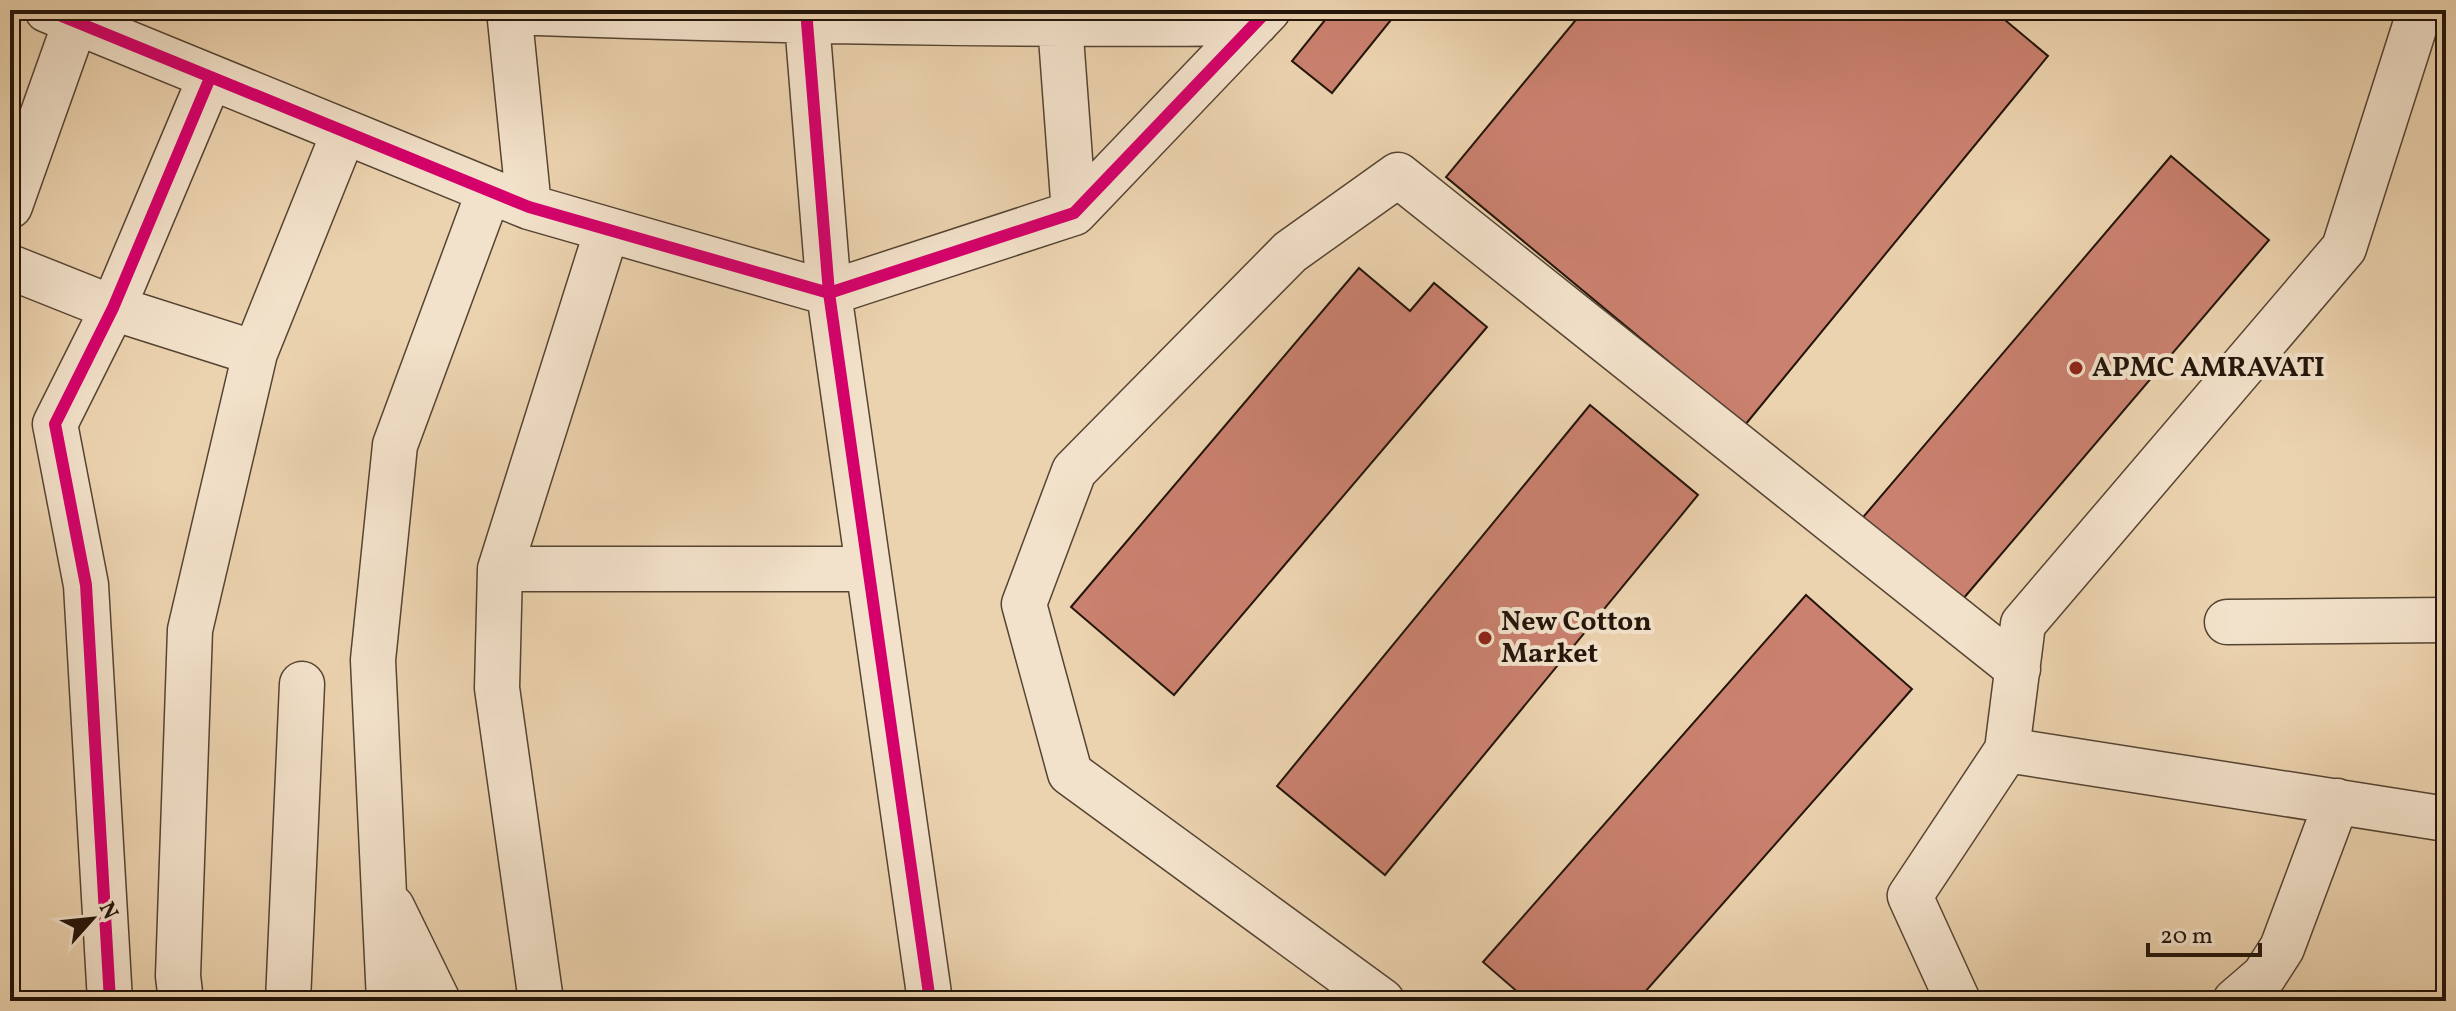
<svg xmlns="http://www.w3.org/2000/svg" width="2456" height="1011" viewBox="0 0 2456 1011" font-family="Vollkorn,serif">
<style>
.building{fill:#ca816f;stroke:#23150a;stroke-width:2}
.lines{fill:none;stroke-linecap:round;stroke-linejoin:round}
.minor-casing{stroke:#543;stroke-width:47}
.minor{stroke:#f3e2cb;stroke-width:44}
.cycleway-casing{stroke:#f3e2cb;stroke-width:17}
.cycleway{stroke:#d6006c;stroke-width:12}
.poi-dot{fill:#8f2418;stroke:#f3e2cb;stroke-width:3}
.labels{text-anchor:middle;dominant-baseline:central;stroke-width:8;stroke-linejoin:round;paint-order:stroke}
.poi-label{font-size:28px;font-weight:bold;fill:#23150a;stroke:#f3e2cb;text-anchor:start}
</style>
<rect width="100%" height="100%" fill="#ecd3af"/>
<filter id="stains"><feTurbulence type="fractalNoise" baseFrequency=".0025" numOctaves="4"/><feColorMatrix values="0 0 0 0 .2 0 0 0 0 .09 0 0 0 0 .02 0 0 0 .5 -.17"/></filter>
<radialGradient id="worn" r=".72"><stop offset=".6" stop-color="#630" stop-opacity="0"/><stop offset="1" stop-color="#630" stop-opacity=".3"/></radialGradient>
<path class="building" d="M 1333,10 L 1399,10 L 1332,93 L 1292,61 Z
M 1584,10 L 1993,10 L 2048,56 L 1745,425 L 1446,177 Z
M 2171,156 L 2269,240 L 1957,606 L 1859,522 Z
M 1359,268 L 1410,311 L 1434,283 L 1487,327 L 1174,695 L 1071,607 Z
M 1590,405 L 1698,495 L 1385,875 L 1277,786 Z
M 1806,595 L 1912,689 L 1637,1001 L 1528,1001 L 1483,962 Z"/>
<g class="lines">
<defs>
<path id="minor" d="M 47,10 L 529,207 L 829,293 L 1074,213 L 1268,10
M 509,10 L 529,207
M 806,10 L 829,293 L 930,1001
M 1059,10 L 1074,213
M 509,12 C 759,21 1007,26 1256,23
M 10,206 L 75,23
M 10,267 L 113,308 L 255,353
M 500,569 L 868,569
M 2227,622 L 2446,620
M 2007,750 L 2446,819
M 392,907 L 438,1001
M 110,1001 L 86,585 L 55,424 L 113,308 L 210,78
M 181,1001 L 178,976 L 190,630 L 255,353 L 344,132
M 288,1001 L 302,684
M 389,1001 L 373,660 L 395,445 L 489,191
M 541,1001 L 497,688 L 500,569 L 607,230
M 1382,1001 L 1070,773 L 1024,604 L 1074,471 L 1290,252 L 1398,175 L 2018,669
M 1958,1001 L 1910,896 L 2007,750 L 2023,624 L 2344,248 L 2420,10
M 2235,1001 L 2264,976 L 2282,948 L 2337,801"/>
</defs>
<use href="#minor" class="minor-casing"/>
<use href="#minor" class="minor"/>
<defs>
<path id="cycleway" d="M 47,10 L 529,207 L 829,293 L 1074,213 L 1268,10
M 806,10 L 829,293 L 930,1001
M 110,1001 L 86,585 L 55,424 L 113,308 L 210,78"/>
</defs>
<use href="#cycleway" class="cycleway-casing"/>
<use href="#cycleway" class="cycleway"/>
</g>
<g class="poi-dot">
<circle cx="2076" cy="368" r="8"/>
<circle cx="1485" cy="638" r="8"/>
</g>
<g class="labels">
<g class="poi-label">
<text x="2092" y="368">APMC AMRAVATI</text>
<text x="1501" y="622">New Cotton<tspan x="1501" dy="32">Market</tspan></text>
</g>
</g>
<rect width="2456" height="1011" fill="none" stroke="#ecd3af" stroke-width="40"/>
<rect x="12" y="12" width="2432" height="987" fill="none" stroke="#23150a" stroke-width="4"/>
<rect x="20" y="20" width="2416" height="971" fill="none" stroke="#23150a" stroke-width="2"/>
<g transform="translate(92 919) rotate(63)" stroke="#f3e2cb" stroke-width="6" paint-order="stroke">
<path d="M0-6L14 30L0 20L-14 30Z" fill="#23150a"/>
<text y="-12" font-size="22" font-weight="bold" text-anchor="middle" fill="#23150a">N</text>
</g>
<path d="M2148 943v12h112v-12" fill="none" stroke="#23150a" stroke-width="4"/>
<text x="2160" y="943" font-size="24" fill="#23150a" stroke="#f3e2cb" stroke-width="6" paint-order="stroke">20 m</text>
<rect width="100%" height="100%" filter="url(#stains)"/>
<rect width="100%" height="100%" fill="url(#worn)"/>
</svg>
